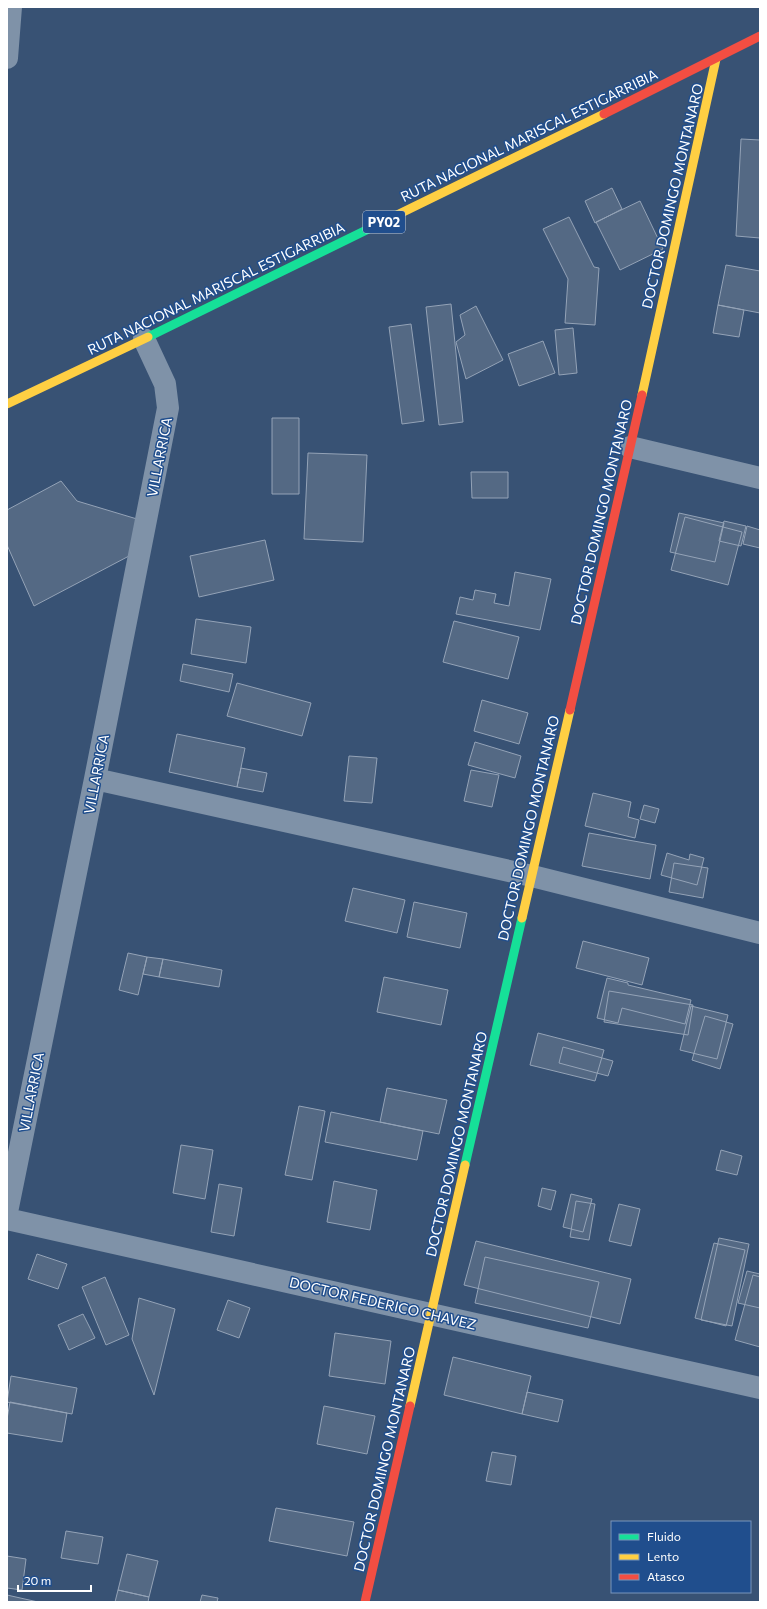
<svg xmlns="http://www.w3.org/2000/svg" width="767" height="1609" viewBox="0 0 767 1609" font-family="Commissioner,sans-serif">
<style>
.building{fill:#546984;stroke:#94a3b7}
.lines{fill:none;stroke-linecap:round;stroke-linejoin:round}
.street{stroke:#7f92a8;stroke-width:22}
.fast{stroke:#16e098;stroke-width:9}
.slow{stroke:#ffcf43;stroke-width:9}
.jam{stroke:#f24e42;stroke-width:9}
.labels{text-anchor:middle;dominant-baseline:central;stroke-width:3;stroke-linejoin:round;paint-order:stroke}
.shield{fill:#204e8d;stroke:#bccadd;stroke-width:1}
.shield-label{font-size:13px;font-weight:bold;fill:#fff}
.street-label{font-size:14px;fill:#fff;stroke:#204e8d}
</style>
<rect width="100%" height="100%" fill="#385274"/>
<path class="building" d="M 741,139 L 760,140 L 760,238 L 736,236 Z
M 612,188 L 622,209 L 595,223 L 585,201 Z
M 640,201 L 663,249 L 620,270 L 596,222 Z
M 569,217 L 594,267 L 599,268 L 595,325 L 565,323 L 568,279 L 543,229 Z
M 726,265 L 760,271 L 760,313 L 718,305 Z
M 451,304 L 463,422 L 439,425 L 426,307 Z
M 718,305 L 744,310 L 739,337 L 713,333 Z
M 476,306 L 503,360 L 466,379 L 456,342 L 465,335 L 460,315 Z
M 411,324 L 424,421 L 402,424 L 389,327 Z
M 573,328 L 577,373 L 559,375 L 555,330 Z
M 543,341 L 555,373 L 519,386 L 508,354 Z
M 272,418 L 299,418 L 299,494 L 272,494 Z
M 308,453 L 367,455 L 363,542 L 304,539 Z
M 471,472 L 508,472 L 508,498 L 472,498 Z
M 61,481 L 77,501 L 137,519 L 129,556 L 34,606 L 7,545 L 7,510 Z
M 679,513 L 724,523 L 715,562 L 670,552 Z
M 685,517 L 742,532 L 728,585 L 671,570 Z
M 724,521 L 746,526 L 741,546 L 719,541 Z
M 747,526 L 760,530 L 760,548 L 743,544 Z
M 265,540 L 274,580 L 199,597 L 190,556 Z
M 515,572 L 551,579 L 540,630 L 456,614 L 460,597 L 473,600 L 475,590 L 496,594 L 494,603 L 509,606 Z
M 196,619 L 251,627 L 246,663 L 191,654 Z
M 454,621 L 519,637 L 508,679 L 443,662 Z
M 183,664 L 233,674 L 229,692 L 180,681 Z
M 237,683 L 311,703 L 302,736 L 227,716 Z
M 482,700 L 528,713 L 519,744 L 474,731 Z
M 177,734 L 245,748 L 237,787 L 169,772 Z
M 475,742 L 521,756 L 515,778 L 468,765 Z
M 349,756 L 377,758 L 372,803 L 344,801 Z
M 241,768 L 267,773 L 263,792 L 237,787 Z
M 471,770 L 499,775 L 492,807 L 464,801 Z
M 593,793 L 631,802 L 628,817 L 639,820 L 635,838 L 585,826 Z
M 644,805 L 659,809 L 655,823 L 640,819 Z
M 589,833 L 656,845 L 650,879 L 582,866 Z
M 667,853 L 689,860 L 690,854 L 704,858 L 697,885 L 661,875 Z
M 674,863 L 708,868 L 703,898 L 669,892 Z
M 353,888 L 405,900 L 397,933 L 345,921 Z
M 414,902 L 467,913 L 460,948 L 407,937 Z
M 583,941 L 649,958 L 642,985 L 576,968 Z
M 128,953 L 147,957 L 138,995 L 119,990 Z
M 147,957 L 163,959 L 159,977 L 143,974 Z
M 163,959 L 222,970 L 219,987 L 159,977 Z
M 384,977 L 448,990 L 441,1025 L 377,1012 Z
M 607,978 L 628,983 L 628,985 L 691,1000 L 685,1024 L 622,1008 L 618,1023 L 597,1018 Z
M 609,991 L 693,1005 L 688,1035 L 604,1022 Z
M 691,1006 L 728,1015 L 717,1059 L 680,1050 Z
M 705,1016 L 733,1024 L 720,1069 L 692,1060 Z
M 538,1033 L 604,1050 L 595,1081 L 530,1065 Z
M 563,1047 L 613,1061 L 608,1076 L 559,1063 Z
M 387,1088 L 447,1100 L 439,1134 L 380,1122 Z
M 299,1106 L 325,1111 L 312,1180 L 285,1175 Z
M 331,1112 L 423,1131 L 417,1160 L 325,1142 Z
M 181,1145 L 213,1150 L 205,1199 L 173,1193 Z
M 721,1150 L 742,1156 L 737,1175 L 716,1170 Z
M 334,1181 L 377,1190 L 370,1230 L 327,1222 Z
M 219,1184 L 242,1188 L 234,1236 L 211,1232 Z
M 542,1188 L 556,1191 L 551,1210 L 538,1206 Z
M 571,1194 L 592,1199 L 583,1232 L 563,1227 Z
M 576,1201 L 595,1204 L 589,1240 L 570,1237 Z
M 619,1204 L 640,1209 L 631,1246 L 609,1241 Z
M 719,1238 L 749,1244 L 732,1326 L 701,1320 Z
M 476,1241 L 631,1279 L 620,1324 L 464,1285 Z
M 714,1243 L 745,1250 L 726,1326 L 695,1318 Z
M 37,1254 L 67,1264 L 58,1289 L 28,1279 Z
M 485,1257 L 599,1282 L 588,1328 L 475,1303 Z
M 747,1271 L 760,1274 L 760,1308 L 738,1303 Z
M 753,1275 L 760,1277 L 760,1347 L 735,1340 Z
M 105,1277 L 129,1335 L 106,1345 L 82,1287 Z
M 139,1298 L 175,1309 L 154,1395 L 132,1339 Z
M 228,1300 L 250,1308 L 239,1338 L 217,1330 Z
M 83,1314 L 95,1338 L 69,1350 L 58,1325 Z
M 335,1333 L 391,1341 L 385,1384 L 329,1376 Z
M 453,1357 L 531,1376 L 522,1414 L 444,1395 Z
M 11,1376 L 77,1388 L 72,1414 L 7,1402 Z
M 527,1392 L 563,1400 L 558,1422 L 522,1414 Z
M 10,1402 L 67,1413 L 62,1442 L 7,1433 L 7,1419 Z
M 324,1406 L 375,1416 L 367,1454 L 317,1444 Z
M 492,1452 L 516,1456 L 511,1485 L 486,1481 Z
M 276,1508 L 354,1522 L 347,1556 L 269,1541 Z
M 66,1531 L 103,1537 L 98,1564 L 61,1558 Z
M 127,1554 L 158,1561 L 149,1597 L 118,1590 Z
M 7,1556 L 26,1559 L 22,1590 L 7,1588 Z
M 118,1590 L 149,1597 L 148,1602 L 115,1602 Z
M 7,1595 L 38,1602 L 7,1602 Z
M 202,1595 L 218,1598 L 217,1602 L 200,1602 Z"/>
<g class="lines">
<path class="street" d="M 7,58 L 11,7
M 630,447 L 760,478
M 95,779 L 532,876 L 760,933
M 7,1212 L 95,779 L 168,408 L 165,384 L 144,339
M 7,1219 L 760,1388"/>
<path class="fast" d="M 148,337 L 397,215
M 465,1165 L 522,918"/>
<path class="slow" d="M 397,215 L 604,114
M 642,395 L 716,59
M 7,404 L 148,337
M 522,918 L 570,710
M 410,1406 L 465,1165"/>
<path class="jam" d="M 604,114 L 760,36
M 570,710 L 642,395
M 365,1602 L 410,1406"/>
</g>
<g class="labels">
<rect class="shield" x="363" y="211" width="42" height="22" rx="3"/>
<g class="shield-label">
<text x="384" y="222">PY02</text>
</g>
<g class="street-label">
<text transform="translate(529 135) rotate(-26)">RUTA NACIONAL MARISCAL ESTIGARRIBIA</text>
<text transform="translate(672 196) rotate(-77)">DOCTOR DOMINGO MONTANARO</text>
<text transform="translate(216 288) rotate(-26)">RUTA NACIONAL MARISCAL ESTIGARRIBIA</text>
<text transform="translate(159 457) rotate(-79)">VILLARRICA</text>
<text transform="translate(601 512) rotate(-77)">DOCTOR DOMINGO MONTANARO</text>
<text transform="translate(96 774) rotate(-79)">VILLARRICA</text>
<text transform="translate(528 828) rotate(-77)">DOCTOR DOMINGO MONTANARO</text>
<text transform="translate(31 1092) rotate(-79)">VILLARRICA</text>
<text transform="translate(456 1144) rotate(-77)">DOCTOR DOMINGO MONTANARO</text>
<text transform="translate(383 1303) rotate(13)">DOCTOR FEDERICO CHAVEZ</text>
<text transform="translate(384 1459) rotate(-77)">DOCTOR DOMINGO MONTANARO</text>
</g>
</g>
<rect width="767" height="1609" fill="none" stroke="#ffffff" stroke-width="16"/>
<rect x="611" y="1521" width="140" height="72" fill="#204e8d" stroke="#7995bb"/>
<rect x="619" y="1534" width="20" height="6" fill="#16e098" stroke="#7995bb"/>
<text x="647" y="1541" font-size="12" fill="#ffffff">Fluido</text>
<rect x="619" y="1554" width="20" height="6" fill="#ffcf43" stroke="#7995bb"/>
<text x="647" y="1561" font-size="12" fill="#ffffff">Lento</text>
<rect x="619" y="1574" width="20" height="6" fill="#f24e42" stroke="#7995bb"/>
<text x="647" y="1581" font-size="12" fill="#ffffff">Atasco</text>
<path d="M18 1585v6h73v-6" fill="none" stroke="#ffffff" stroke-width="2"/>
<text x="24" y="1585" font-size="12" fill="#ffffff" stroke="#204e8d" stroke-width="3" paint-order="stroke">20 m</text>
</svg>
